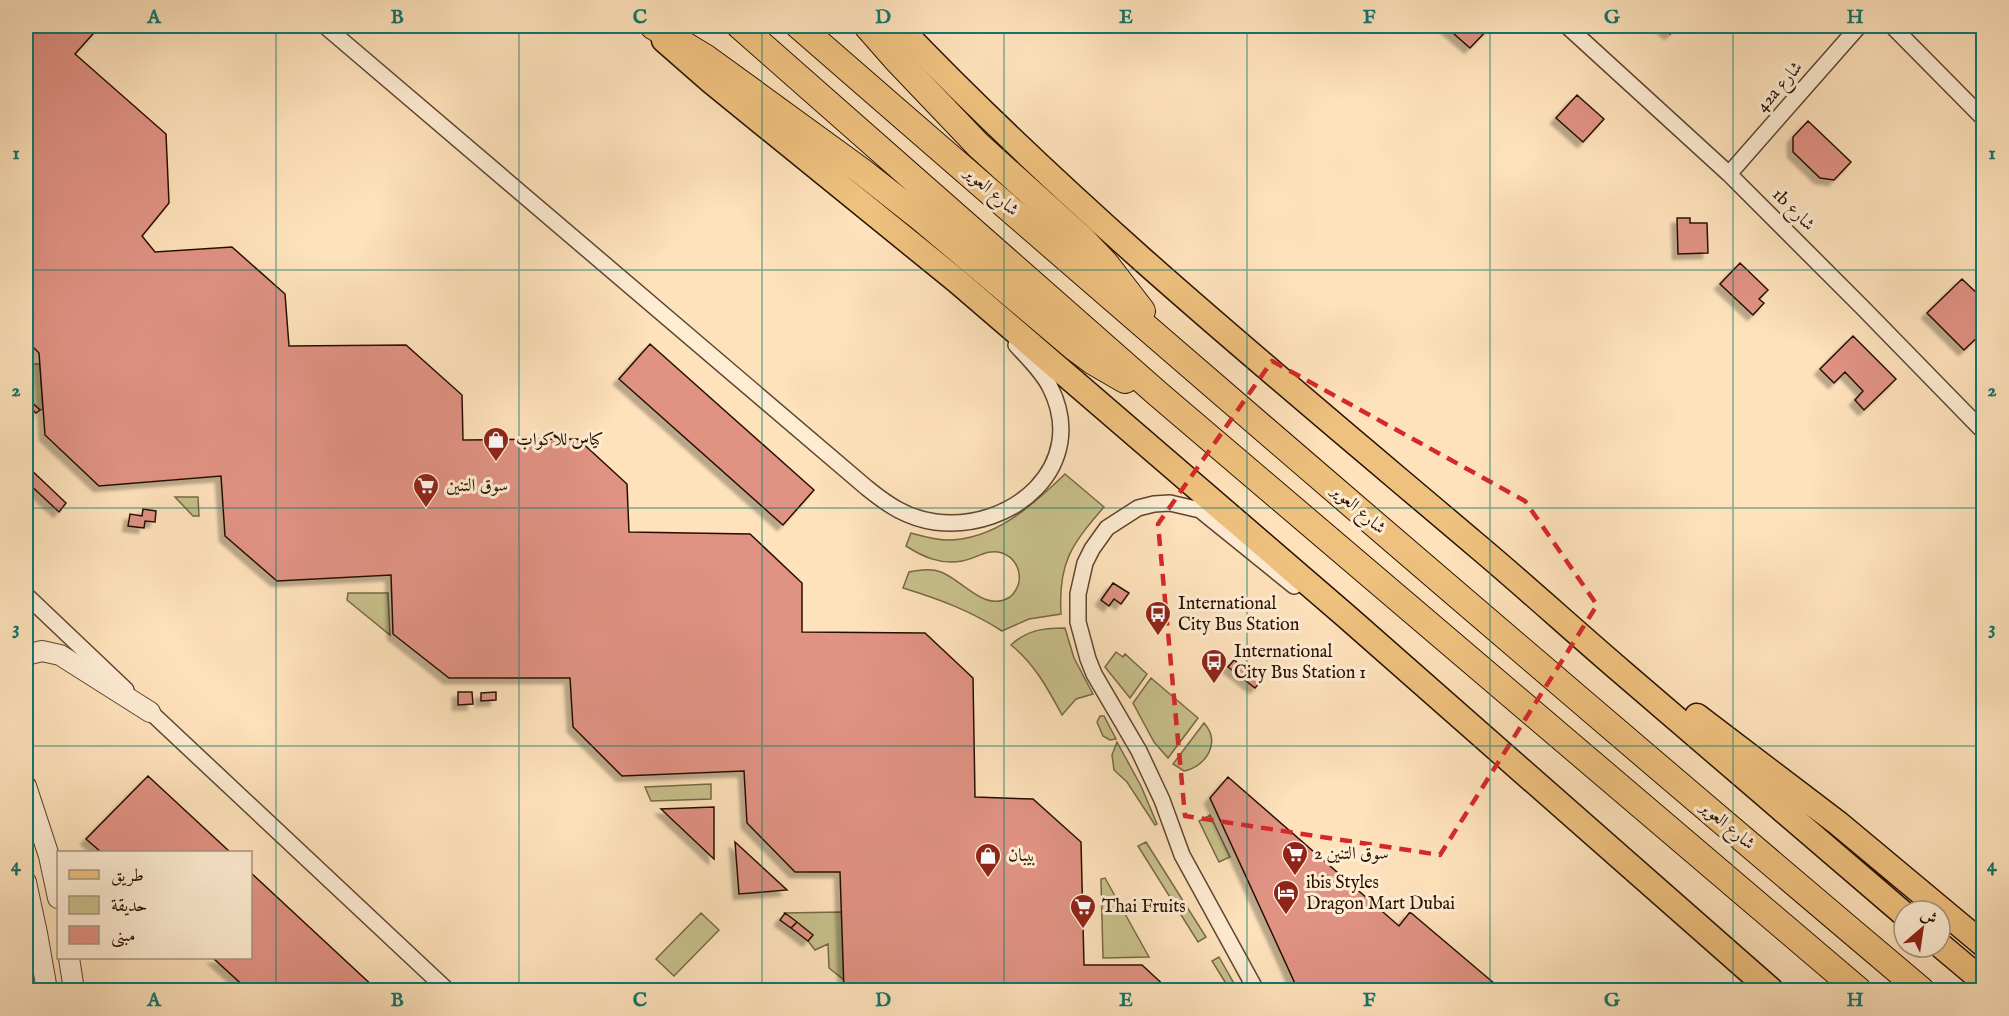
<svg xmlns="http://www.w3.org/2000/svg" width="2009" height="1016" viewBox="0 0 2009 1016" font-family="'IM FELL English',Amiri,serif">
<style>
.green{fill:#c8c08b;stroke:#786846;stroke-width:1.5}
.building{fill:#e09283;stroke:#281100;stroke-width:1.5;filter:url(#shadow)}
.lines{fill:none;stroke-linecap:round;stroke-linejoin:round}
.minor-casing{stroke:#5e452f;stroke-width:18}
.tertiary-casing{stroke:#5e452f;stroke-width:22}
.primary-casing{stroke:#281100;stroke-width:27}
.trunk-casing{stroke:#281100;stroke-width:28}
.minor{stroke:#feecd3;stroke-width:15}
.tertiary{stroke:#feecd3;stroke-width:20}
.primary{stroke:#efc17e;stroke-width:24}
.trunk{stroke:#efc17e;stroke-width:26}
.marked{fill:none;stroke:#d62828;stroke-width:4.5;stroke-dasharray:12 8;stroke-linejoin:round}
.grid{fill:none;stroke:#0f766e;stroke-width:1.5;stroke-opacity:0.55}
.labels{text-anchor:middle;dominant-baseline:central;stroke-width:6;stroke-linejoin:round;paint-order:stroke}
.street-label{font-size:18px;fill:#281100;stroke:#feecd3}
.poi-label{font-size:18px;fill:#281100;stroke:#feecd3;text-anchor:start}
.neatline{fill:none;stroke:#0f766e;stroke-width:2}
.grid-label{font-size:20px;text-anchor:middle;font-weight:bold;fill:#0f766e}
</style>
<defs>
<filter id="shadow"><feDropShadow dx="-5.5" dy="5.5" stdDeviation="1.5" flood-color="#0004"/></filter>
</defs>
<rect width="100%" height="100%" fill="#fee2bb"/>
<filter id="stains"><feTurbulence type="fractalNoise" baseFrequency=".00333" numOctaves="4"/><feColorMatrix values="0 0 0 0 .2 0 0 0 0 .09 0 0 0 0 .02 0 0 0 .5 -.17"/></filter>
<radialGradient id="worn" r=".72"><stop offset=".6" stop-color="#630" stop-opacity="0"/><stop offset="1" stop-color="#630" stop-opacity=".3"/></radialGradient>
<path class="green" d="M 26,364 L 40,364 L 43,409 L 40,410 L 26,397 L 26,393 L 30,388 L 26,383 Z
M 1065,474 L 1104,507 C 1071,545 1058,563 1061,614 L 1029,619 L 1002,631 C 971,611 939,599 903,588 L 909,572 C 920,570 931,568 941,572 C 964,581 985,613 1010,597 C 1014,594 1018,587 1019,582 C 1021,569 1014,557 1002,553 C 987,548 976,559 962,561 C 941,565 923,557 906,546 L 911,533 C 922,536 935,540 947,540 C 995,540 1033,505 1065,474 Z
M 175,497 L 198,497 L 199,516 L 193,516 Z
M 348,593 L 388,593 L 390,635 L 347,600 Z
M 1065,628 L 1074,658 L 1093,694 L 1076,699 L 1062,715 C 1048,689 1034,663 1011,645 C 1027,630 1043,628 1065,628 Z
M 1116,652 L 1123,657 L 1125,654 L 1147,674 L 1130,698 L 1105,667 Z
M 1151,678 L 1198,718 L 1168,758 L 1154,742 L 1133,703 Z
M 1100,716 L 1104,716 L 1116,739 L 1110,740 L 1103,736 L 1097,722 Z
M 1204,723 C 1221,742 1207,766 1184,771 L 1173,764 Z
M 1117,742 L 1141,786 L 1157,824 L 1155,825 L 1127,782 L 1114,770 L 1112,755 Z
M 711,784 L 711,799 L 651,801 L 645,787 Z
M 1210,815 L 1230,857 L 1219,862 L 1199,821 Z
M 1146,842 L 1206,937 L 1198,942 L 1138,846 Z
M 1105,878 L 1149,957 L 1103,958 L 1101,879 Z
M 842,912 L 844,980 L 829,968 L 828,944 L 815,950 L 808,941 L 812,935 L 785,913 Z
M 701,913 L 719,930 L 674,976 L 656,959 Z
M 1219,957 L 1236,987 L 1230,990 L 1212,961 Z"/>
<path class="building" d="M 26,26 L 100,26 L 75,54 L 166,134 L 169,203 L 142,236 L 155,252 L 232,247 L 285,294 L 289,346 L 406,345 L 462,395 L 463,440 L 578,439 L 627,484 L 629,532 L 750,534 L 802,583 L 802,632 L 925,633 L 973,678 L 975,797 L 1033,799 L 1081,842 L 1084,965 L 1142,965 L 1169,990 L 844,990 L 840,872 L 795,872 L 747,823 L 744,771 L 622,776 L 573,727 L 570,678 L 449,678 L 393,634 L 391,575 L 277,581 L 225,536 L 221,476 L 99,486 L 45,435 L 39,353 L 26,340 Z
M 1445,26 L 1491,26 L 1470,48 Z
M 1661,26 L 1678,26 L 1670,34 Z
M 1577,95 L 1604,119 L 1583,142 L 1556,118 Z
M 1808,121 L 1851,162 L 1834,180 L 1820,178 L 1793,152 L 1793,137 Z
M 1677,218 L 1690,218 L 1690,223 L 1707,223 L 1708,253 L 1678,254 Z
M 1740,263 L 1768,290 L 1759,299 L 1764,303 L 1753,315 L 1720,284 Z
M 1962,279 L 1984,300 L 1984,331 L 1964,350 L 1927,313 Z
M 1853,336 L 1896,379 L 1864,410 L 1855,400 L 1863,391 L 1845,372 L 1834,383 L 1820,369 Z
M 650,344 L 814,490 L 783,525 L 619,379 Z
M 26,397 L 40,410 L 36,413 L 26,404 Z
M 26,465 L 66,503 L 59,512 L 26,481 Z
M 143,509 L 156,511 L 155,522 L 145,521 L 144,528 L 128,526 L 130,514 L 142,516 Z
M 1113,583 L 1129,593 L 1121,604 L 1114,599 L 1109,606 L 1101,600 Z
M 1234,660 L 1261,681 L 1255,688 L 1228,667 Z
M 458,692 L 472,692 L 473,704 L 458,705 Z
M 496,692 L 496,700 L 481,701 L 481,693 Z
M 148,776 L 230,852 L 101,852 L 86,839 Z
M 1228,777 L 1399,926 L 1410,912 L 1502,990 L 1298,990 L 1210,798 Z
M 714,807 L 714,859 L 661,809 Z
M 735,842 L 787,890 L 739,894 Z
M 250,872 L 377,990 L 248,990 L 213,958 L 250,958 Z
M 785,913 L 797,922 L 791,928 L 780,920 Z
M 797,922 L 813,935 L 808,941 L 791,928 Z"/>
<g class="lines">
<defs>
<path id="minor" d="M 325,26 L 867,488 C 888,505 907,518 935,522 C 1012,532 1090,466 1050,387 C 1042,371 1028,358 1016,345
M 1567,26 L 1729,174 L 1862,307 L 1984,432
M 1892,26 L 1984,119
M 1729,174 L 1859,26
M 26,595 L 126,690
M 144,706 L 447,990
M 1256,990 L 1182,855 L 1162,800 L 1139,751 L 1094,674 L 1088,659 L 1078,622 L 1078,594 L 1085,563 L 1092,549 L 1107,528 L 1138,508 L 1154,504 L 1170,503 L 1200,510 L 1294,586"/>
<path id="tertiary" d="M 26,655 L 42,651 L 60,655 L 150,712
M 26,786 L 49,856 L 58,898
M 26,882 L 37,933 L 47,990
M 69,958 L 74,990"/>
<path id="primary" d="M 898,26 C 1077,213 1278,377 1475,544 C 1525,586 1573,630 1622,672 C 1716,753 1810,833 1904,914
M 664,40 L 712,82 L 957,281 L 1346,616 L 1771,990
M 1697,716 L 1839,824 L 1984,945
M 1940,945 L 1984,982"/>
<path id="trunk" d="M 653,26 L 706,58 L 860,170 L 921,218 L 1074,347 L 1094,362 L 1125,380
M 740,26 L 1158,394 L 1858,990
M 799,26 C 1171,350 1545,672 1921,990
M 867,26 L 896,59 L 978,145 L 1082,239 L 1105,263 L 1142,311"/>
</defs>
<use href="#minor" class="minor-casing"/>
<use href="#tertiary" class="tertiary-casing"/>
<use href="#primary" class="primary-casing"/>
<use href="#trunk" class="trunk-casing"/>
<use href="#minor" class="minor"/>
<use href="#tertiary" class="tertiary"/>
<use href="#primary" class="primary"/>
<use href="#trunk" class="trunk"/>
</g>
<path class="marked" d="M 1272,361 L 1525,501 L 1597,605 L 1440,855 L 1185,816 L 1158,524 Z"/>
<path class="grid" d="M 276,26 L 276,990M 519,26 L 519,990M 762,26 L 762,990M 1004,26 L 1004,990M 1247,26 L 1247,990M 1490,26 L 1490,990M 1733,26 L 1733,990M 26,270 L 1984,270M 26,508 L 1984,508M 26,746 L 1984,746"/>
<defs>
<symbol id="shop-pin" viewBox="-11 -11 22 30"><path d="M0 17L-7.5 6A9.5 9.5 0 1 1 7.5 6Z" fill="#8f2418" stroke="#feecd3"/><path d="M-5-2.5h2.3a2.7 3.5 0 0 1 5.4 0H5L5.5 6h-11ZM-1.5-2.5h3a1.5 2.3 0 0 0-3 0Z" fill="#fff"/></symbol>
<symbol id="supermarket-pin" viewBox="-11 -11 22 30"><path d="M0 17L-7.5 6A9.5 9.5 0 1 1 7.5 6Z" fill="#8f2418" stroke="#feecd3"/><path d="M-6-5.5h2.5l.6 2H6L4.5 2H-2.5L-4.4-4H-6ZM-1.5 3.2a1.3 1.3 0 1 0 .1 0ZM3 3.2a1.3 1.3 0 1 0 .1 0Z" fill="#fff"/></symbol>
<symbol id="bus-pin" viewBox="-11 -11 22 30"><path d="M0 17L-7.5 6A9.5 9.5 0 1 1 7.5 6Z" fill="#8f2418" stroke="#feecd3"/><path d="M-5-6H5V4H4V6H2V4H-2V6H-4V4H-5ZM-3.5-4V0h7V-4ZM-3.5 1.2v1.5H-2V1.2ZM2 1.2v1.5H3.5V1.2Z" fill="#fff"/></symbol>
<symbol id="hotel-pin" viewBox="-11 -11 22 30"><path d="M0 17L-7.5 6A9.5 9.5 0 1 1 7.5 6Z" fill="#8f2418" stroke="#feecd3"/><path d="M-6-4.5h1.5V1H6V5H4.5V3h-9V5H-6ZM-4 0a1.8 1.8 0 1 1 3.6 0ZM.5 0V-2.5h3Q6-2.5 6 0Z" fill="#fff"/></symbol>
</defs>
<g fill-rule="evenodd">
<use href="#shop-pin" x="481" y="425" width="30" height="40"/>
<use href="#supermarket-pin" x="411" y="471" width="30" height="40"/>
<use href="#bus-pin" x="1143" y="599" width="30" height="40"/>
<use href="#bus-pin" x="1199" y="647" width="30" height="40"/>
<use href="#supermarket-pin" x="1280" y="839" width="30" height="40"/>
<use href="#shop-pin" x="973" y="841" width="30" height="40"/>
<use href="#hotel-pin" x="1271" y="878" width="30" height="40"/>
<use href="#supermarket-pin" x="1068" y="892" width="30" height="40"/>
</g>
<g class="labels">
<g class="street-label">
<text transform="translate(1780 87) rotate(-49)">42a شارع</text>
<text transform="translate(991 192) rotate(41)">شارع العوير</text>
<text transform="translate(1793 210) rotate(45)">1b شارع</text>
<text transform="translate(1358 510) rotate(41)">شارع العوير</text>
<text transform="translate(1727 826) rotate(40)">شارع العوير</text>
</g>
<g class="poi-label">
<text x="516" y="440">كياس للاكواب</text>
<text x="446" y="486">سوق التنين</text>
<text x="1178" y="604">International<tspan x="1178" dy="21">City Bus Station</tspan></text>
<text x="1234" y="652">International<tspan x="1234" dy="21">City Bus Station 1</tspan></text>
<text x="1314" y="854">سوق التنين 2</text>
<text x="1008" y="856">بيبان</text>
<text x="1306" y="883">ibis Styles<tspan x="1306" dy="21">Dragon Mart Dubai</tspan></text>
<text x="1102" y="907">Thai Fruits</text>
</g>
</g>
<rect width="2009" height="1016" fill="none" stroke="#fee2bb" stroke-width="66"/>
<rect x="57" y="851" width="195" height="108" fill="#feecd3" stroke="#a8947f" stroke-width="1.5"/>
<rect x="69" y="870" width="30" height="9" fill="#efc17e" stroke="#a8947f" stroke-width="1.5"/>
<text x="111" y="881" font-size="18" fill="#281100">طريق</text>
<rect x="69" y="896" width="30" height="18" fill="#c8c08b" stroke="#a8947f" stroke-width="1.5"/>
<text x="111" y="911" font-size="18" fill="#281100">حديقة</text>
<rect x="69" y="926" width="30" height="18" fill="#e09283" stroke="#a8947f" stroke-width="1.5"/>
<text x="111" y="941" font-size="18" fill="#281100">مبنى</text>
<g transform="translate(1922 929) rotate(29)"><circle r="28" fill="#feecd3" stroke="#a8947f" stroke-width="1.5"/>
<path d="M0-4.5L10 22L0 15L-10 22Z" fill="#8f2418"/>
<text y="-9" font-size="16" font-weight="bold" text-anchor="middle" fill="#281100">ش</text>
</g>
<rect x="33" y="33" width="1943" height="950" class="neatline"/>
<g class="grid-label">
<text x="154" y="23">A</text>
<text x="397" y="23">B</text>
<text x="640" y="23">C</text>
<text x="883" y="23">D</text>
<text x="1126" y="23">E</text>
<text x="1369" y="23">F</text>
<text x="1612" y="23">G</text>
<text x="1855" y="23">H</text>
<text x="16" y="159">1</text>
<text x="1992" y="159">1</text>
<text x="16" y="396">2</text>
<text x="1992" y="396">2</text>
<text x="16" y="634">3</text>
<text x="1992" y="634">3</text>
<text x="16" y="871">4</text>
<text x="1992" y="871">4</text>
<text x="154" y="1006">A</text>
<text x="397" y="1006">B</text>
<text x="640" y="1006">C</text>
<text x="883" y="1006">D</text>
<text x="1126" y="1006">E</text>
<text x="1369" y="1006">F</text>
<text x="1612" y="1006">G</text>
<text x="1855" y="1006">H</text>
</g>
<rect width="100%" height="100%" filter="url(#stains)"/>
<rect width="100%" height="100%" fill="url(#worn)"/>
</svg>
